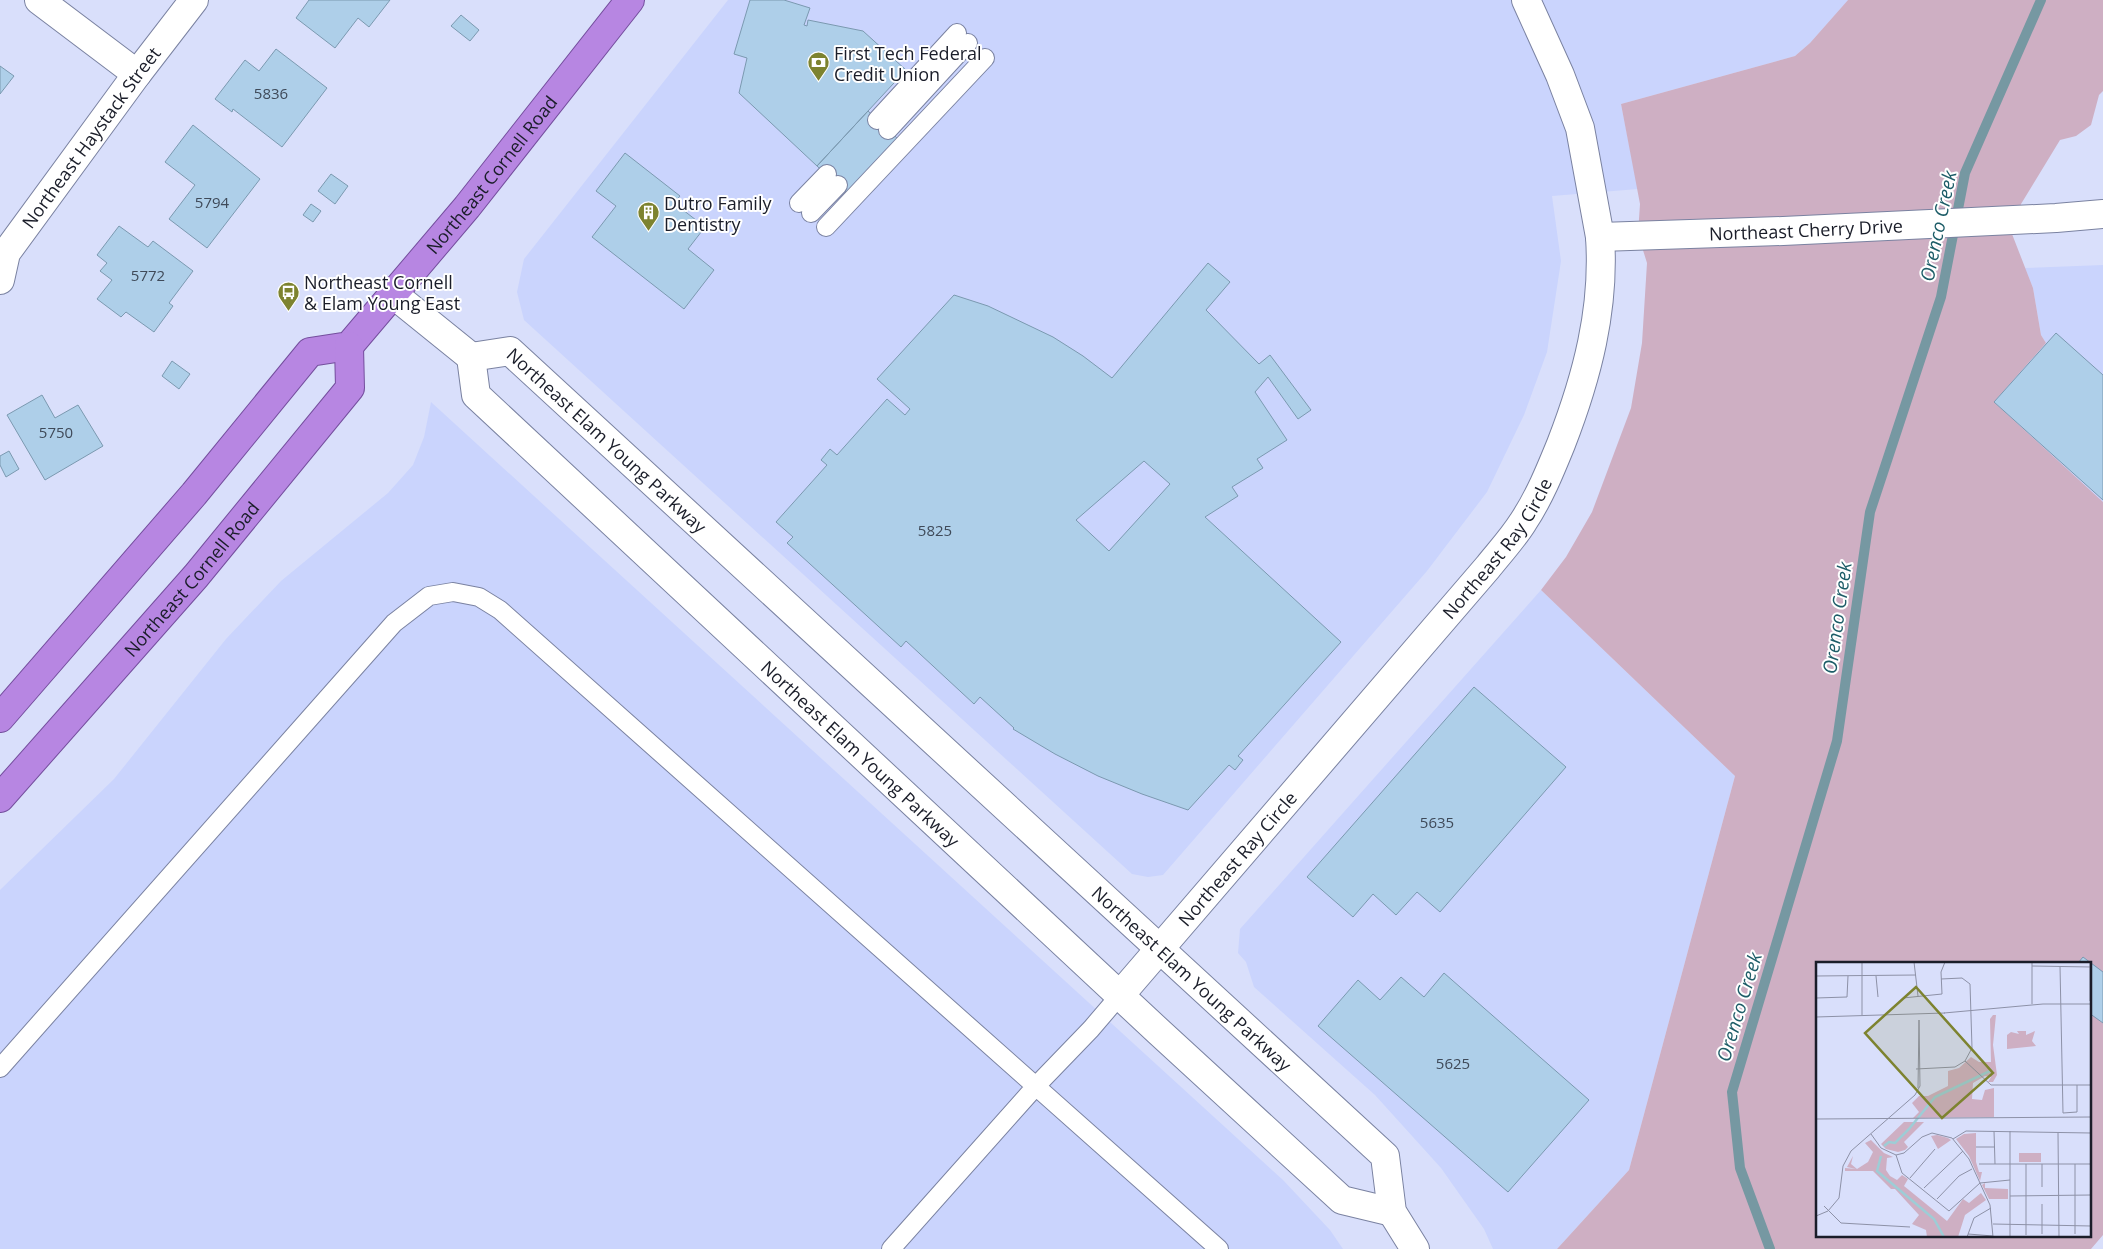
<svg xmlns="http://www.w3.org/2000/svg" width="2103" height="1249" viewBox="0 0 2103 1249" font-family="'Open Sans',sans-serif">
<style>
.built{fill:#cad4fd}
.green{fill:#ceafc3;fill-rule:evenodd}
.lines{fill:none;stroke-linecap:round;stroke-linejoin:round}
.stream{stroke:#7698a2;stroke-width:10}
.building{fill:#aecfe9;stroke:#7b99b0;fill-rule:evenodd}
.service-casing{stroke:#7a82a1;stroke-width:20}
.minor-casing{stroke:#7a82a1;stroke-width:30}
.tertiary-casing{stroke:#7a82a1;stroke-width:30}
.trunk-casing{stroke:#744e9d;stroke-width:30}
.service{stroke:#fff;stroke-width:18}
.minor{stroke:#fff;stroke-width:28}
.tertiary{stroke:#fff;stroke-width:28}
.trunk{stroke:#b786e2;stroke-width:28}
.labels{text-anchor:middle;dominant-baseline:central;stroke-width:4;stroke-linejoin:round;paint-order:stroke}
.number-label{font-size:15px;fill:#3f4a59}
.poi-label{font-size:18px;fill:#1a1d29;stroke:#fff;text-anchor:start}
.street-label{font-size:18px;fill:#1a1d29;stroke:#fff}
.water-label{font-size:19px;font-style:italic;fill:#1d5d68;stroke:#fff}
.inset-river{fill:none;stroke:#9dcdd6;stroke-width:2.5}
.inset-road{fill:none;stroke:#8d91a7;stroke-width:1}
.view{fill:#7d832f;fill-opacity:0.15;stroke:#7d832f;stroke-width:2.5}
.inset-edge{fill:none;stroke:#1a1d29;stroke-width:2.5}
</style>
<rect width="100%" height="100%" fill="#d9dffb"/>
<path class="built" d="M 728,0 L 1848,0 L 1810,43 L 1795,56 L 1621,104 L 1638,189 L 1552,196 L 1561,261 L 1547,352 L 1524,415 L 1487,492 L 1427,571 L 1163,875 L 1148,877 L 1132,874 L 524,320 L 517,292 L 524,259 Z
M 2103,265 L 2103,502 L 1993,402 L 2046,343 L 2041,335 L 2033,288 L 2025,268 Z
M 431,402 L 1283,1180 L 1330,1230 L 1343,1249 L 0,1249 L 0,890 L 114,779 L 226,639 L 281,581 L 388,493 L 413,465 L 424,437 Z
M 1541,590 L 1735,776 L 1629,1170 L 1557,1249 L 1493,1249 L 1484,1229 L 1441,1168 L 1375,1095 L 1254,987 L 1246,962 L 1238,953 L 1240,929 Z"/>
<path class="green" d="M 1848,0 L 2103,0 L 2103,91 L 2099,95 L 2091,125 L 2076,136 L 2060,140 L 2021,204 L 2012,234 L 2033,288 L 2041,335 L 2046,343 L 1994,402 L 2103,502 L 2103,1235 L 2091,1249 L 1557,1249 L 1629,1170 L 1735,776 L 1541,590 L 1566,557 L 1592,512 L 1631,408 L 1642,343 L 1647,263 L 1638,234 L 1640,204 L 1621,104 L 1795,56 L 1810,43 ZM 1817,963 L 2089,963 L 2089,1235 L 1817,1235 Z"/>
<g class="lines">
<path class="stream" d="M 1770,1249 L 1740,1168 L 1732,1092 L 1837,741 L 1870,512 L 1941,297 L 1965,173 L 2041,0"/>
</g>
<path class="building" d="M 309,0 L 390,0 L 369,27 L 358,18 L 335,48 L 296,18 Z
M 750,0 L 784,0 L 810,8 L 804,25 L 807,26 L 808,20 L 863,31 L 906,70 L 817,166 L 739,93 L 747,58 L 734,54 Z
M 461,15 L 479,30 L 470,41 L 451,26 Z
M 276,49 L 327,88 L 282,147 L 233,109 L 232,112 L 215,99 L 245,60 L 259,71 Z
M 0,66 L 14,76 L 0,94 Z
M 868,111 L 898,139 L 848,194 L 817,166 Z
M 193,125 L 260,179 L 207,248 L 169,219 L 195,185 L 165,162 Z
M 625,153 L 680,196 L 674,203 L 705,227 L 688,249 L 714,270 L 684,309 L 592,237 L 616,206 L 596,191 Z
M 331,174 L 348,186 L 335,204 L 318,191 Z
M 311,204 L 321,211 L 313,222 L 303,215 Z
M 119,226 L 148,247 L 153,241 L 193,271 L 169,303 L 173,306 L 154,332 L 126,312 L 121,317 L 97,299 L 112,280 L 100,271 L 107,263 L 97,255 Z
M 1208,263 L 1230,282 L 1206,310 L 1259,364 L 1270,355 L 1311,410 L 1298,419 L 1268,377 L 1255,392 L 1287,440 L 1257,459 L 1263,468 L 1232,487 L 1238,496 L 1205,517 L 1341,642 L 1238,756 L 1243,760 L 1235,770 L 1229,765 L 1188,810 L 1142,794 L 1098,776 L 1055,754 L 1013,729 L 1014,728 L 980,697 L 974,704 L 906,641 L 901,647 L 787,543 L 793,537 L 776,522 L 827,465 L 821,460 L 830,449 L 837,455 L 887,399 L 905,415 L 910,409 L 877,379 L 954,295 L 988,306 L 1053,337 L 1083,356 L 1112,378 ZM 1144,461 L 1170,484 L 1109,551 L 1076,520 Z
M 2056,333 L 2103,375 L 2103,500 L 1994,402 Z
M 172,361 L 190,374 L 179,389 L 162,376 Z
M 42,395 L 55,418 L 78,405 L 103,446 L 45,480 L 7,415 Z
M 9,451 L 19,469 L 6,477 L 0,465 L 0,456 Z
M 1474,687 L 1566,767 L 1440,912 L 1417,892 L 1396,915 L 1373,894 L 1353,917 L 1307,877 Z
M 2083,957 L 2103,972 L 2103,1023 L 2089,1013 L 2089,963 L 2078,963 Z
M 1444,973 L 1589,1100 L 1508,1192 L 1318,1026 L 1358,980 L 1380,1000 L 1401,977 L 1424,997 Z"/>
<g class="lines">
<defs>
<path id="service" d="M 877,120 L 957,33
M 888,130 L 968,43
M 799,203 L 827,174
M 811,213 L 838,185
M 826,227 L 985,58
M 0,1068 L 394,623 L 429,596 L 453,592 L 479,597 L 500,610 L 1219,1249
M 891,1249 L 1036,1086 L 1091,1029 L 1120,995"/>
<g id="minor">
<path d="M 39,0 L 137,74"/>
<path id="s1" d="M 1600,237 L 1783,231 L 2056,218 L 2103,214"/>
<path id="s2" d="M 0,280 L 6,253 L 137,74 L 194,0"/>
<path id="s3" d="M 1120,995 L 1488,567 C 1500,552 1513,538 1523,522 C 1539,498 1550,471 1561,444 C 1587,377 1605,309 1600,237 L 1580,128 L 1560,75 L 1526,0"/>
</g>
<g id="tertiary">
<path d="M 393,294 L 471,357"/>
<path id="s4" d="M 471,357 L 510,351 L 1385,1156 L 1392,1212 L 1415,1249"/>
<path id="s5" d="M 471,357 L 476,395 L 1158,1031 L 1342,1200 L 1392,1212"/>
</g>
<g id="trunk">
<path id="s6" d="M 0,718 L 194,494 L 310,352 L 349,346 L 467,207 L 630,0"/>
<path id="s7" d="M 0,798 L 196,576 L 350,388 L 349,346"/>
</g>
</defs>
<use href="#service" class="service-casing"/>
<use href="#minor" class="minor-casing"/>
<use href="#tertiary" class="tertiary-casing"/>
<use href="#trunk" class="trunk-casing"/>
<use href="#service" class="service"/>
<use href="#minor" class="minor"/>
<use href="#tertiary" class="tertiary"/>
<use href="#trunk" class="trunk"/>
</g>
<defs>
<symbol id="bank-pin" viewBox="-11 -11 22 30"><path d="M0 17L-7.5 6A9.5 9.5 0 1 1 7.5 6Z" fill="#7d832f" stroke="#fff"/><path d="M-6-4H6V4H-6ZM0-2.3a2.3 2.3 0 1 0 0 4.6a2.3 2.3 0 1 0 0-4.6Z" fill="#fff"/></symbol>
<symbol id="building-pin" viewBox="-11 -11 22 30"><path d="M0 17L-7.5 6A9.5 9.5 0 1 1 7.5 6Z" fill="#7d832f" stroke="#fff"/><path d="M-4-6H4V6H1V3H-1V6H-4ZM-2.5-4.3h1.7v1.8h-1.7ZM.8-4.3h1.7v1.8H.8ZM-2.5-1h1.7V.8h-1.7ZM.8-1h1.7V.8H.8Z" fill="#fff"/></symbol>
<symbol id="bus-pin" viewBox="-11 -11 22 30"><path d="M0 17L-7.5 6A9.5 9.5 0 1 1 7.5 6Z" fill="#7d832f" stroke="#fff"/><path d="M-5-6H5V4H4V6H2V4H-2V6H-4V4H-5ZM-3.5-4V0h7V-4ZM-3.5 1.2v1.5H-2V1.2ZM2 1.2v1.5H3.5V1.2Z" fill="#fff"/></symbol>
</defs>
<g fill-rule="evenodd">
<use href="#bank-pin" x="806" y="50" width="25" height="34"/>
<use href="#building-pin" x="636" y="200" width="25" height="34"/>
<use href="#bus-pin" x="276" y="280" width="25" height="34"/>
</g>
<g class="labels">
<g class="number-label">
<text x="271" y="93">5836</text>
<text x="212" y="202">5794</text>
<text x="148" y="275">5772</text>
<text x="56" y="432">5750</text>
<text x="935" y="530">5825</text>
<text x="1437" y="822">5635</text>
<text x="1453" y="1063">5625</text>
</g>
<g class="poi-label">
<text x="834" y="53">First Tech Federal<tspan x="834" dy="21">Credit Union</tspan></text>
<text x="664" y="203">Dutro Family<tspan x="664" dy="21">Dentistry</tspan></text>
<text x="304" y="282">Northeast Cornell<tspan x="304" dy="21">&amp; Elam Young East</tspan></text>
</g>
<g class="street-label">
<text stroke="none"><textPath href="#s2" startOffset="171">Northeast Haystack Street</textPath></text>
<text stroke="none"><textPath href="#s6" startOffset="742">Northeast Cornell Road</textPath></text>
<text stroke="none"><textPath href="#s1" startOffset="206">Northeast Cherry Drive</textPath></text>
<text stroke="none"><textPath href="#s4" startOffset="171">Northeast Elam Young Parkway</textPath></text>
<text stroke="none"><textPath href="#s3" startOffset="585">Northeast Ray Circle</textPath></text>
<text stroke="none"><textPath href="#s7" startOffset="291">Northeast Cornell Road</textPath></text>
<text stroke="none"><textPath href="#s5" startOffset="564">Northeast Elam Young Parkway</textPath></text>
<text stroke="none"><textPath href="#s3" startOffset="180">Northeast Ray Circle</textPath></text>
<text stroke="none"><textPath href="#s4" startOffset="966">Northeast Elam Young Parkway</textPath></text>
</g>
<g class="water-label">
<text transform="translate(1938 226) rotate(-78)">Orenco Creek</text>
<text transform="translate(1837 618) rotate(-82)">Orenco Creek</text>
<text transform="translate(1739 1007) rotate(-73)">Orenco Creek</text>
</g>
</g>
<g transform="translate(1816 962)">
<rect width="275" height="275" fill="#d9dffb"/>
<path d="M 177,53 L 180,53 L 177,83 L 181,113 L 177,120 L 172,120 L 175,115 L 169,114 L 157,121 L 156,137 L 166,138 L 169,128 L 178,126 L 178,155 L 97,156 L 103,150 L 96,141 L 103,134 L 112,134 L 132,124 L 132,109 L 143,106 L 155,95 L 163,100 L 175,100 L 174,57 ZM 201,69 L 210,69 L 210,73 L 219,69 L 216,79 L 220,84 L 191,87 L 191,73 L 195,70 L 203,72 ZM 88,160 L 108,160 L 88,180 L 92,185 L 89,188 L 82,190 L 70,187 L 65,182 ZM 160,171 L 160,200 L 163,210 L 166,210 L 164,219 L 153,194 L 140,177 L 148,172 ZM 121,173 L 132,176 L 135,178 L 122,187 L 115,174 ZM 55,178 L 68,191 L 77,195 L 71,196 L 70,208 L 74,214 L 81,218 L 86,213 L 92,217 L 88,224 L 131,259 L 147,237 L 153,241 L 165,231 L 170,238 L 149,253 L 142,275 L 127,275 L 126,272 L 126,275 L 111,275 L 110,268 L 96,262 L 103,253 L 79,227 L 75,227 L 57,209 L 29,209 L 29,206 L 40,207 L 31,205 L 37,194 L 35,202 L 41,207 L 52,200 L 57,190 L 49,181 ZM 203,191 L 225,191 L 225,200 L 203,200 ZM 169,221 L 169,226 L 192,227 L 192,237 L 173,237 L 166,223 Z" fill="#ceafc3"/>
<path class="inset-river" d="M 68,184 L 73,180 L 79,181 L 93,167 L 119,135 L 176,108M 65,194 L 61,209 L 118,257 L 128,275"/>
<path class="inset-road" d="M 46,0 L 46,53M 98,0 L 102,34M 274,0 L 274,39M 216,4 L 275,5M 244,4 L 247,151 L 261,150 L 261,123M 0,14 L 100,13M 60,14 L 62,35M 0,36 L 31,35 L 32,14M 87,36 L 126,32 L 125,10 L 129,0M 216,42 L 216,0M 128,51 L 227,42 L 275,42M 0,55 L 129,51M 149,99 L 175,123 L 275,123M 100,107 L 139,105 L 149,99 L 156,86 L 154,22 L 146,16 L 125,17M 102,126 L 103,58M 0,157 L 275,155M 178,169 L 179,202M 242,171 L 243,275M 55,172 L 65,186 L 80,193 L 88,191 L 106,175 L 116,171 L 136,176 L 153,197 L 174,243 L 177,275M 137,177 L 150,169 L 275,171M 160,185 L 179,185M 80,193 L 86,211 L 133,249 L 164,221 L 194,218M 163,202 L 275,202M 210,202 L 210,273M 226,202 L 226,225M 94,216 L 119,187M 108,226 L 147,189M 194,234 L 275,233M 121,237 L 143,214 L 156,207M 226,242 L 226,272M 8,244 L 25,261 L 94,265M 0,254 L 12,249 L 23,236 L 27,204 L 35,189 L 99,133 L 104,124 L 103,58M 177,262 L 275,264M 152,272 L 177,274M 259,272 L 259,202M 151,275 L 158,256 L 175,246M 194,275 L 194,169"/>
<path class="view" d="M 100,25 L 177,111 L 126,156 L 49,71 Z"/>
<rect width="275" height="275" class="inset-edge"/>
</g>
</svg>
